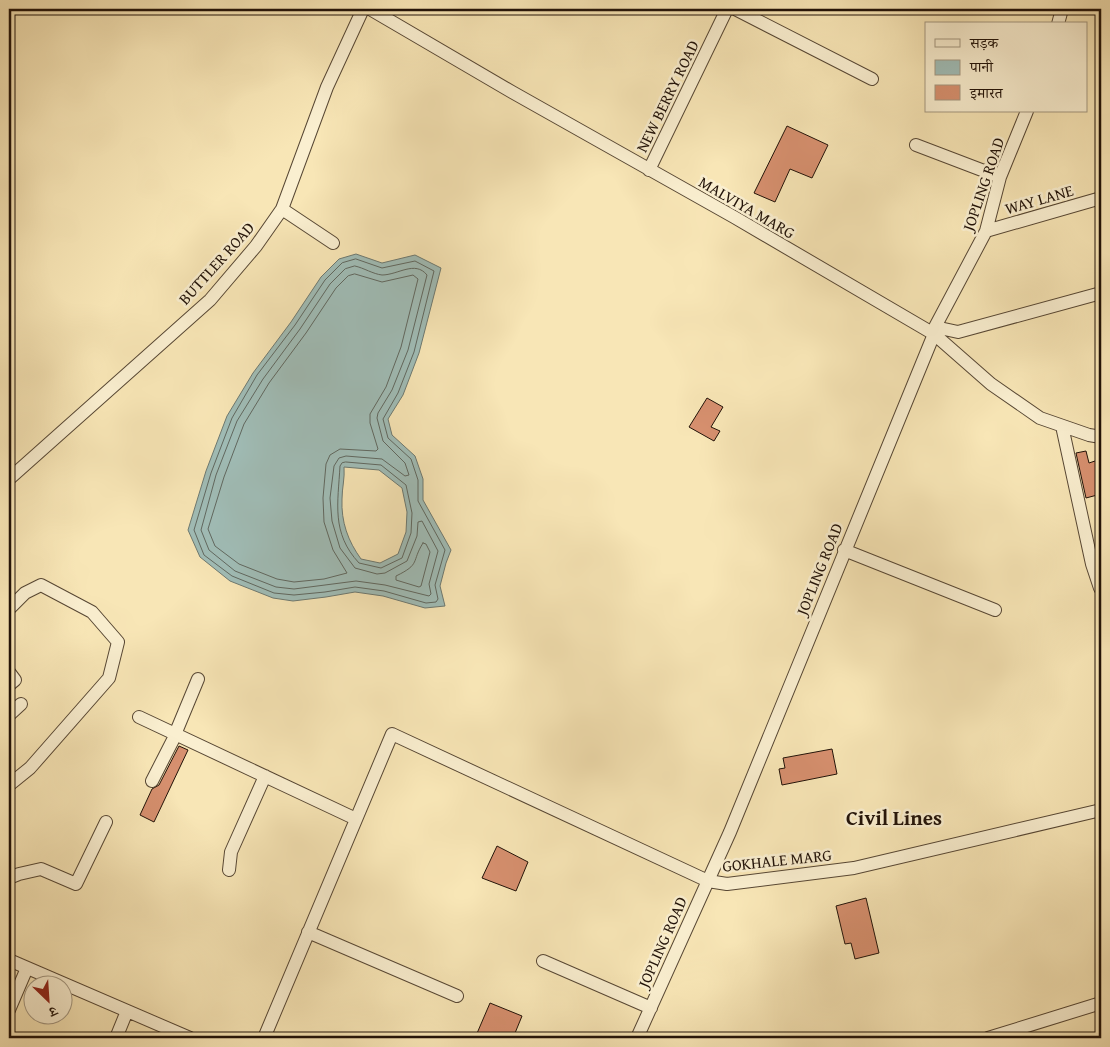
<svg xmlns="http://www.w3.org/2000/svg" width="1110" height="1047" viewBox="0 0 1110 1047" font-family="'Gentium Book Plus','Noto Serif Devanagari',serif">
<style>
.water{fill:#a0bdb7;stroke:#6d7971;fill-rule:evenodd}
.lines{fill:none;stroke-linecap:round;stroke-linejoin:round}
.shore{stroke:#606860;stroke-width:1}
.building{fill:#d7906f;stroke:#211208}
.street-casing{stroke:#574734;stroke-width:14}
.street{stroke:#faefd0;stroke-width:12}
.labels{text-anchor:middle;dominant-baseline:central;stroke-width:5;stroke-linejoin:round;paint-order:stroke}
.street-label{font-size:16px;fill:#211208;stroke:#faefd0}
.district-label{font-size:21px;font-weight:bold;fill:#211208;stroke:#faefd0}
</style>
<rect width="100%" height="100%" fill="#f8e6b6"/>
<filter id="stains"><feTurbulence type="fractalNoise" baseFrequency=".004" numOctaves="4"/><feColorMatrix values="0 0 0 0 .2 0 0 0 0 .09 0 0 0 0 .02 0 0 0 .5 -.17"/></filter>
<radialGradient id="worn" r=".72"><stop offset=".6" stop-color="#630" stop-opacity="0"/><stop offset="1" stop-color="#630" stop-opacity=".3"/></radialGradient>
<path class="water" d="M 356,254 L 382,263 L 415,255 L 441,268 L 419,353 L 403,395 L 388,419 L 392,435 L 415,456 L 423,479 L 423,500 L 451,550 L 446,563 L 440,586 L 445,606 L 425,608 L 383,596 L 355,592 L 326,597 L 293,601 L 273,598 L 230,581 L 200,557 L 188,530 L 206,471 L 227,416 L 253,373 L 291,322 L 321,277 L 339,259 ZM 344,467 L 379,470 L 402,488 L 407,512 L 406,532 L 398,554 L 380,563 L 361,559 C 348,541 341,522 342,499 C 342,488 345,478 344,467 Z"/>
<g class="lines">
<path class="shore" d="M 356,259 L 382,268 L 415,261 L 434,271 L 414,352 L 398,393 L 383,419 L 388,438 L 411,459 L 418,480 L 418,501 L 445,550 L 435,585 L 438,599 L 436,602 L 426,603 L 384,591 L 355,587 L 325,592 L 294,595 L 274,593 L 232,576 L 204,555 L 194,530 L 211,473 L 232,418 L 257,375 L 295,325 L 325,280 L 342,263 Z
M 355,266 C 364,268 373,274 382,275 C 398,275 415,260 427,275 L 408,350 L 392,390 L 378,413 L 377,418 L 383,441 L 405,463 L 409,475 L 405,476 L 382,459 L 346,456 L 339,458 L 334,466 L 330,498 L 332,521 L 340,548 L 355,568 L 377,574 L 385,573 L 407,561 L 417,536 L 418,522 L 422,521 L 438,551 L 429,584 L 431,594 L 429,596 L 385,585 L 356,581 L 294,589 L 276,587 L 235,571 L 209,550 L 201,530 L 216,475 L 237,421 L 263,379 L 300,329 L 330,284 L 345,269 Z
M 355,274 L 382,282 L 413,275 L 418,279 L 401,347 L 386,387 L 370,414 L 370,423 L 378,449 L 376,451 L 340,449 L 330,455 L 326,464 L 323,498 L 324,522 L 333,550 L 347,573 L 324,579 L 294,582 L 277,579 L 239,564 L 215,546 L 208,529 L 224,477 L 244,424 L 269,383 L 306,333 L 336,288 L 348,276 Z
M 346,462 L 381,465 L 406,485 L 412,513 L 411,533 L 402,558 L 381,568 L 359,563 C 331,533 338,503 340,466 L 342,463 Z
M 423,543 L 426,544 L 430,552 L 421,586 L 419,587 L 396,580 L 396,576 C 421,564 411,562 423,543 Z"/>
</g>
<path class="building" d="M 787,126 L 828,145 L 812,178 L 790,169 L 775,202 L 754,193 Z
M 707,398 L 723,407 L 711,427 L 720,431 L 714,441 L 689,427 Z
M 1086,451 L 1089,463 L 1101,459 L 1101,494 L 1086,498 L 1076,453 Z
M 179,746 L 188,750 L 154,822 L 140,815 L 152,789 L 159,785 Z
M 832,749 L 837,774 L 782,785 L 779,769 L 785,768 L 783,758 Z
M 497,846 L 528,862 L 516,891 L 482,878 Z
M 866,898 L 879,953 L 855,959 L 851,943 L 845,944 L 836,906 Z
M 490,1003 L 522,1016 L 513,1038 L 475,1038 Z"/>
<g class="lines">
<defs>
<path id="street" d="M 370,9 L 512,92 L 734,217 L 934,334 L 991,384 L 1040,418 L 1089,435 L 1101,437
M 735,9 L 872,79
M 1058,24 L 1062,9
M 916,145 L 1000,177
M 649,170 L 727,9
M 282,209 L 333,243
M 986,231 L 1101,198
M 935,327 L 958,332 L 1101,293
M 1062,426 L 1092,564 L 1100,588
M 9,479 L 210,300 L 256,246 L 282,209 L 327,87 L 363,9
M 844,550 L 995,610
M 9,609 L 25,593 L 41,585 L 92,612 L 118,642 L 109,678 L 30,768 L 9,785
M 9,672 L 15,680 L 9,685
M 9,715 L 21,704
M 139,717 L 356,819
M 152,781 L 176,734 L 176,732 L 198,679
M 229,870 L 231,852 L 265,776
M 9,878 L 19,874 L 41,869 L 76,884 L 106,822
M 308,932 L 457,996
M 9,960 L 190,1038
M 543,961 L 651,1008
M 9,1010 L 27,968
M 116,1038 L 127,1011
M 264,1038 L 392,734 L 708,881 L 727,884 L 854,868 L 1101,810
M 637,1038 L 730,832 L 934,334 L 935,327 L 986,231 L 1000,177 L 1027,111
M 988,1038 L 1101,1003"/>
</defs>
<use href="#street" class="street-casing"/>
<use href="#street" class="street"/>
</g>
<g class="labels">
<g class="street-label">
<text transform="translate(667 96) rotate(-64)">NEW BERRY ROAD</text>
<text transform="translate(983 184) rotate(-71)">JOPLING ROAD</text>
<text transform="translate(1039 199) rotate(-16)">WAY LANE</text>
<text transform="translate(747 207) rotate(30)">MALVIYA MARG</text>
<text transform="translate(216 263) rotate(-48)">BUTTLER ROAD</text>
<text transform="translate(819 569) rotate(-68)">JOPLING ROAD</text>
<text transform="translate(777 860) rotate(-6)">GOKHALE MARG</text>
<text transform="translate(662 942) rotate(-66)">JOPLING ROAD</text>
</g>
<g class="district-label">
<text x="894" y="817">Civil Lines</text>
</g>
</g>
<rect width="1110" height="1047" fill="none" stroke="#f8e6b6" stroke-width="30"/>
<rect x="10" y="10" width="1090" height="1027" fill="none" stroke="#211208" stroke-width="2.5"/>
<rect x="15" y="15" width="1080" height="1017" fill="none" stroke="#211208"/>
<rect x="925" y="22" width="162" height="90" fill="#faefd0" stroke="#a39780"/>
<rect x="935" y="39" width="25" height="8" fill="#faefd0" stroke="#a39780"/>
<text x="970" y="48" font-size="15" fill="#211208">सड़क</text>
<rect x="935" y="60" width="25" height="15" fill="#a0bdb7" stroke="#a39780"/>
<text x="970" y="72" font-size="15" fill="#211208">पानी</text>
<rect x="935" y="85" width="25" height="15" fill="#d7906f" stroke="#a39780"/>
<text x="970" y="98" font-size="15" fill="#211208">इमारत</text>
<g transform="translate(48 1000) rotate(155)"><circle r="24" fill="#faefd0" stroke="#a39780"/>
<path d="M0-4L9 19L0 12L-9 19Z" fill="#8f2418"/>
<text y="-8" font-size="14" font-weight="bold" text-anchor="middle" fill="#211208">उ</text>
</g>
<rect width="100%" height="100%" filter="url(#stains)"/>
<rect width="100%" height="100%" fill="url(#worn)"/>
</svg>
